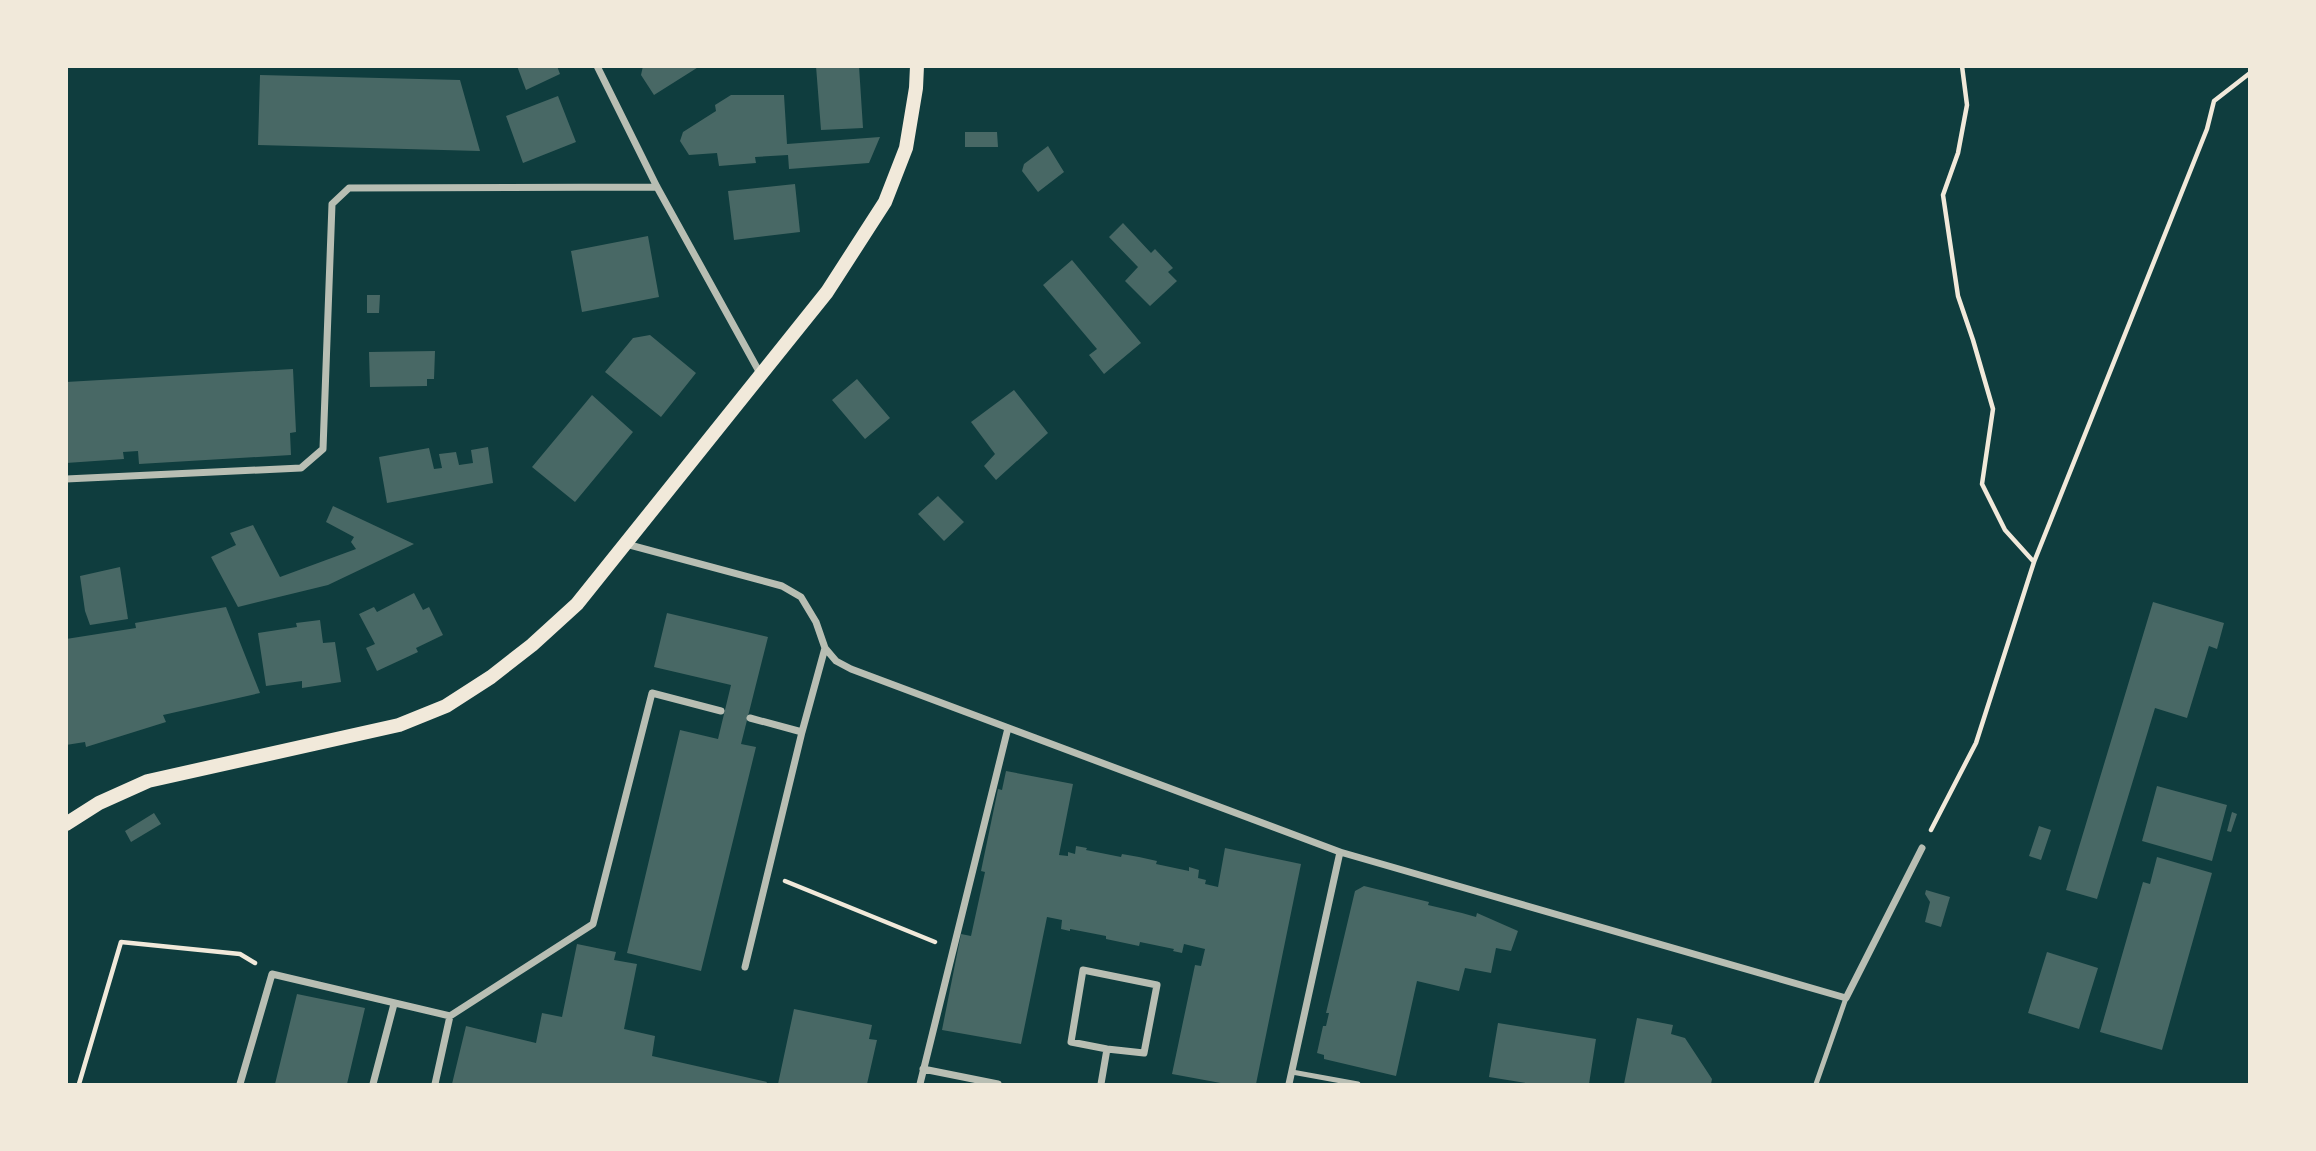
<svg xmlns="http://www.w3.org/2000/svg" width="2316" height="1151" viewBox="0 0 2316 1151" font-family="'Fira Sans',sans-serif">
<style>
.building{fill:#486865}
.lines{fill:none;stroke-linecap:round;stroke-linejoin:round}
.path{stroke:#f1e9da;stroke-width:4.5}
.service{stroke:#b8beb3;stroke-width:5}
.minor{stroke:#b8beb3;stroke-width:7}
.secondary{stroke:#f1e9da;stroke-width:14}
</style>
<rect width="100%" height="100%" fill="#0f3d3e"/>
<path class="building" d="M 517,66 L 557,66 L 560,74 L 526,90 Z
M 643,66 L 700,66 L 654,95 L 641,75 Z
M 816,66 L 859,66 L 863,128 L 821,130 Z
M 260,75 L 460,80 L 480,151 L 258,145 Z
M 731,95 L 784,95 L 787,144 L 880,137 L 869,163 L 789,169 L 788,155 L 755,157 L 756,163 L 719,166 L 717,153 L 689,155 L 680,141 L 683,132 L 716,111 L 715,105 Z
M 558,96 L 576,142 L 523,163 L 506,116 Z
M 965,132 L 997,132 L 998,147 L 965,147 Z
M 1048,146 L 1064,172 L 1038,192 L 1022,171 L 1024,164 Z
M 795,184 L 800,232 L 734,240 L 728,191 Z
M 1123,223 L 1151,253 L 1155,249 L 1173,268 L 1168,272 L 1177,281 L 1150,306 L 1125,281 L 1138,267 L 1109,237 Z
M 648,236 L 659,297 L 582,312 L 571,251 Z
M 1072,260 L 1141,343 L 1104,374 L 1089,355 L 1097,349 L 1043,285 Z
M 367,295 L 380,295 L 379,313 L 367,313 Z
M 650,335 L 696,373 L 661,417 L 605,372 L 633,338 Z
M 435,351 L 434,379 L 427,379 L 427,386 L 370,387 L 369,352 Z
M 293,369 L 296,432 L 290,433 L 291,455 L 139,464 L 138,451 L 123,452 L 124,459 L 66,463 L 66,382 Z
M 857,379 L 890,418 L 865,439 L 832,400 Z
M 1014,390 L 1048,433 L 996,480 L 984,466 L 995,454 L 971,422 Z
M 592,395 L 633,432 L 575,502 L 532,467 Z
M 488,447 L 493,483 L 387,503 L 379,457 L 429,448 L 434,469 L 442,468 L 439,454 L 456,452 L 459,465 L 473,463 L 471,450 Z
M 938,496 L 964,522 L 944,541 L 918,514 Z
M 333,506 L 414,544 L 328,585 L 238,607 L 211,557 L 236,545 L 230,533 L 253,525 L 280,577 L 356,549 L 351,542 L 354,537 L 326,522 Z
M 120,567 L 128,619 L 90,625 L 85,611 L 80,576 Z
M 414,593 L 423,610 L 429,607 L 443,635 L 416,648 L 418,652 L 377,671 L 366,648 L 375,644 L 359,614 L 374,607 L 377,612 Z
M 2153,602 L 2224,623 L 2217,649 L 2209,646 L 2187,718 L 2155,708 L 2097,899 L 2066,890 Z
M 226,607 L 260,693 L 163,715 L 166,722 L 86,747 L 85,742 L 66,745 L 66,639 L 136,628 L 135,623 Z
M 667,613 L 768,637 L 741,744 L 756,747 L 701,971 L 627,953 L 680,730 L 718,739 L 731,685 L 654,667 Z
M 320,620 L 323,643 L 335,642 L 341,682 L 302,688 L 302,681 L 266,686 L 258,633 L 297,627 L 296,623 Z
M 1006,771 L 1073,784 L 1059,855 L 1068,856 L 1068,852 L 1075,854 L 1076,846 L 1087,848 L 1086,850 L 1121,857 L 1122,854 L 1139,857 L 1157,861 L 1156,864 L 1189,871 L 1189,867 L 1199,870 L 1198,878 L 1206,880 L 1205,884 L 1218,887 L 1225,848 L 1301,864 L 1256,1084 L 1226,1084 L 1172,1074 L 1195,965 L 1201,966 L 1205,949 L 1184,944 L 1182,953 L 1173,951 L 1174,949 L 1140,942 L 1139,946 L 1106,939 L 1106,936 L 1070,929 L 1070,931 L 1061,929 L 1062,920 L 1047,917 L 1021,1044 L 942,1030 L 961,934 L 971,936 L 985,872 L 981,871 L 998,789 L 1002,790 Z
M 2157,786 L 2227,805 L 2212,861 L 2142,841 Z
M 2232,812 L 2237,814 L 2231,832 L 2227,831 Z
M 154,813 L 161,824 L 131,842 L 125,831 Z
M 2039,826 L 2051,830 L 2041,860 L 2029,856 Z
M 2157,857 L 2212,873 L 2162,1050 L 2100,1032 L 2143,882 L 2150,884 Z
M 1364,886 L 1429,902 L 1428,905 L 1462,913 L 1476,917 L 1477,913 L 1518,931 L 1511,951 L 1496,948 L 1491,973 L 1465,968 L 1459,991 L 1417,981 L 1396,1076 L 1324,1059 L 1324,1055 L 1317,1053 L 1323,1026 L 1326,1026 L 1329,1013 L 1326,1013 L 1355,891 Z
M 1926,890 L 1950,897 L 1941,927 L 1925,922 L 1930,902 L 1925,894 Z
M 577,944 L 616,952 L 614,960 L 637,964 L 624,1029 L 655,1036 L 652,1056 L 767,1082 L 766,1084 L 452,1084 L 466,1026 L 536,1043 L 542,1013 L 562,1017 Z
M 2047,952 L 2098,968 L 2079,1029 L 2028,1013 Z
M 297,994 L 365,1008 L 347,1084 L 275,1084 Z
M 794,1009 L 872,1025 L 869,1039 L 877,1040 L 867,1084 L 778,1084 Z
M 1637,1018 L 1673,1025 L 1671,1034 L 1685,1038 L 1712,1079 L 1711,1084 L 1624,1084 Z
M 1498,1023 L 1596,1039 L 1589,1084 L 1532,1084 L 1489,1077 Z"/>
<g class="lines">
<path class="path" d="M 1962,66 L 1967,105 L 1958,153 L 1943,195 L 1958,296 L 1973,340 L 1993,409 L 1982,484 L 2005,530 L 2034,562
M 1931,830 L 1976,743 L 2034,562 L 2207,129 L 2214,101 L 2250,73
M 785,881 L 935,942
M 79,1084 L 121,942 L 240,954 L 255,963"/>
<path class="service" d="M 1292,1072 L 1358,1084
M 1816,1084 L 1846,998"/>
<path class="minor" d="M 597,66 L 657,187 L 761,375
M 66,479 L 301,468 L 323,449 L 332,204 L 349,188 L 657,187
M 626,544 L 782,586 L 801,597 L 816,622 L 825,648 L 836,661 L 851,669 L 1340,852 L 1846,998 L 1922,848
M 750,718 L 802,732
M 745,967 L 802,732 L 825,648
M 1083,970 L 1157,985 L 1144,1053 L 1107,1049 L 1071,1042 Z
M 450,1016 L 593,924 L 652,693 L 721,711
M 923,1069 L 998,1084
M 240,1084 L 272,974 L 450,1016 L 435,1084
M 373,1084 L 394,1004
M 920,1084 L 1008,728
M 1101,1084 L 1107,1049
M 1289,1084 L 1340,852"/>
<path class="secondary" d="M 66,824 L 99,803 L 148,781 L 399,725 L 446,706 L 491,677 L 532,645 L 577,604 L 827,292 L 885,202 L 906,148 L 916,88 L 917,66"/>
</g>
<rect width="2316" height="1151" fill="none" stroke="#f1e9da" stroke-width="136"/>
</svg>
